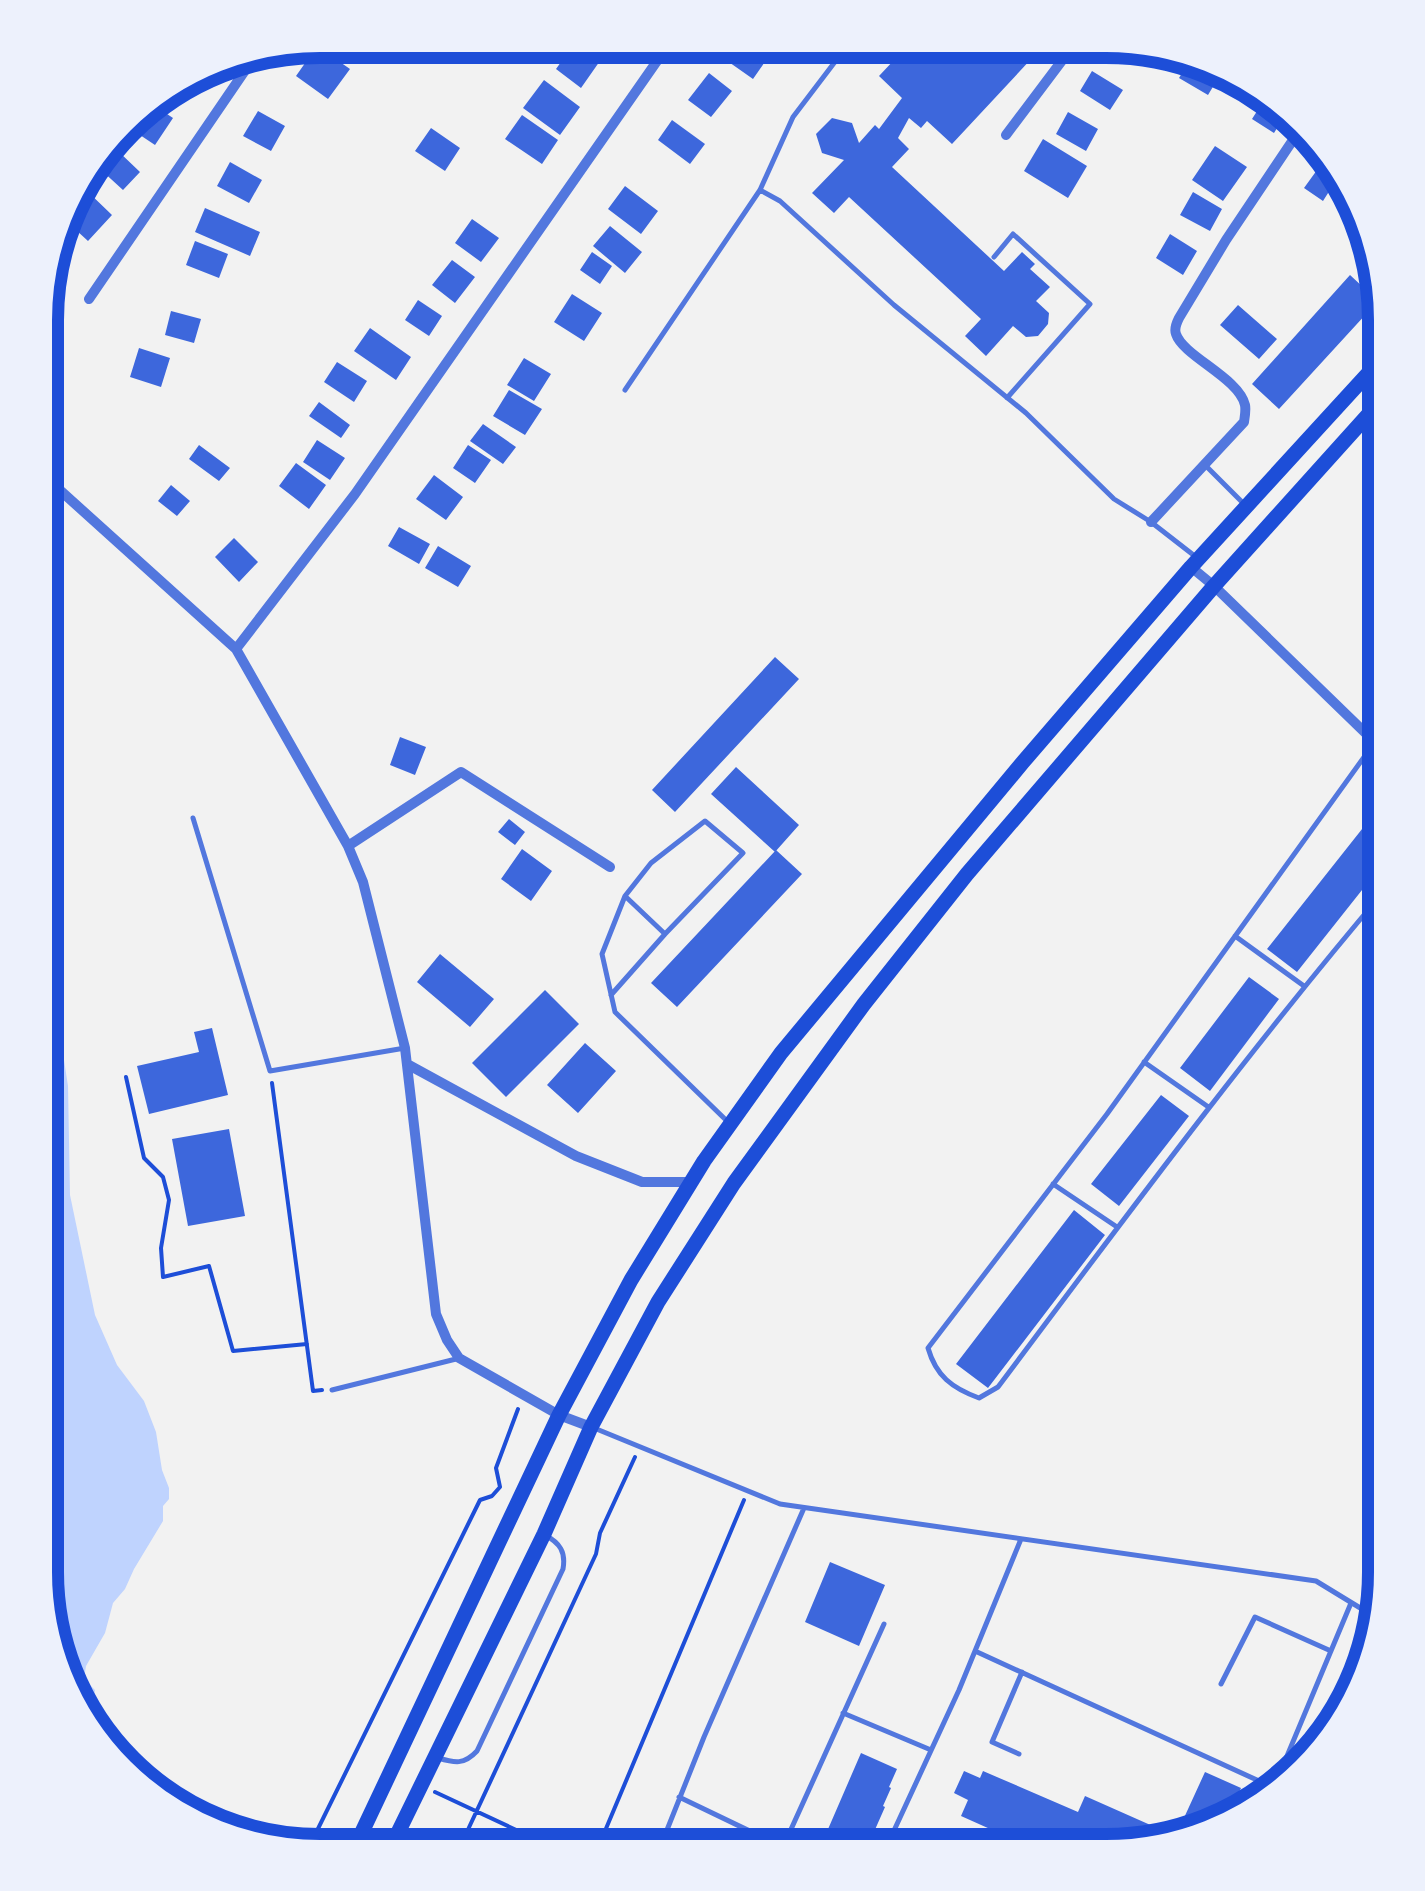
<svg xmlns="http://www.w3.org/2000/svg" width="1425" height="1891" viewBox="0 0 1425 1891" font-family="'Nunito Sans',sans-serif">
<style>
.water{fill:#bfd3fe}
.building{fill:#3d67dc}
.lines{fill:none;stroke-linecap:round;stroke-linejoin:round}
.path{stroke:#1d4ed8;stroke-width:4}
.service{stroke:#5277de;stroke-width:5}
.minor{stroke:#5277de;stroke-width:10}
.secondary{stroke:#1d4ed8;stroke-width:15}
.rim{fill:none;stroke:#1d4ed8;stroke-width:12}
</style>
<rect width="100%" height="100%" fill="#f2f2f2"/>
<path class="water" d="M 41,946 L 51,975 L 68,1086 L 70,1195 L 95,1315 L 117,1365 L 144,1401 L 156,1432 L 162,1470 L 169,1488 L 169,1499 L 163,1506 L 163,1521 L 134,1569 L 125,1589 L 113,1603 L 105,1633 L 86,1666 L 84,1679 L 95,1690 L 90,1720 L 69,1696 L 40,1572 Z"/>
<path class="building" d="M 346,40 L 384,40 L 371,58 Z
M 576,41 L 602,58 L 581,88 L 556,69 Z
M 724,41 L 749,41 L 769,56 L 753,79 L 716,53 Z
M 911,42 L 1047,42 L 952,144 L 927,121 L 921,128 L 909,118 L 898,138 L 909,149 L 892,167 L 1004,271 L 1022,252 L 1035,264 L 1030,269 L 1050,287 L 1036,301 L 1049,313 L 1048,324 L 1038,336 L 1026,337 L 1013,326 L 986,356 L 965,336 L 981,319 L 849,197 L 834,213 L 812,193 L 844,160 L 822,153 L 816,134 L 832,118 L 852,123 L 859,143 L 875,125 L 879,129 L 902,98 L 879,76 Z
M 1107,42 L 1143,42 L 1148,45 L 1138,61 Z
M 317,46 L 350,69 L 328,99 L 296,76 Z
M 1189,62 L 1220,75 L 1208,95 L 1179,78 Z
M 203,70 L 206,72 L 190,97 L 174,87 Z
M 1092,71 L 1123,90 L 1110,110 L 1080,91 Z
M 709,73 L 732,91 L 711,117 L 688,100 Z
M 544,80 L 580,107 L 560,135 L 523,108 Z
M 1268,94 L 1275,97 L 1287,112 L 1274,133 L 1252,119 Z
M 149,102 L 173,118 L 155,145 L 125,125 L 136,109 Z
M 258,111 L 285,126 L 271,151 L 243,136 Z
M 1068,112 L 1098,129 L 1086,151 L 1056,134 Z
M 522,115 L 558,140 L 542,164 L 505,139 Z
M 672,120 L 705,144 L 690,164 L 658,140 Z
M 431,128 L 460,148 L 445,171 L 415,151 Z
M 1043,139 L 1087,166 L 1068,198 L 1024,171 Z
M 1215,146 L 1247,167 L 1223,201 L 1192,180 Z
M 118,151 L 140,172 L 123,190 L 100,169 Z
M 230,162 L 262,180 L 249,203 L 217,186 Z
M 1317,170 L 1335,182 L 1323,201 L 1304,188 Z
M 625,186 L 658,211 L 641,234 L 608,209 Z
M 85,189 L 112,215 L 88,241 L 64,219 L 68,207 Z
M 1193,192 L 1222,209 L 1210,231 L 1180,215 Z
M 205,208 L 260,232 L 250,256 L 195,232 Z
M 472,219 L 499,238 L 481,262 L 455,243 Z
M 610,226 L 642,252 L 625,273 L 593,246 Z
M 1170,234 L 1197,251 L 1183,275 L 1156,258 Z
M 195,241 L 228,254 L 219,278 L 186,265 Z
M 592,252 L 612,266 L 600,284 L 580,270 Z
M 452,260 L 475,277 L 455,303 L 432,285 Z
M 1350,275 L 1378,301 L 1279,409 L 1252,384 Z
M 572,294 L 602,313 L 584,341 L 554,322 Z
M 418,300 L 442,316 L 429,336 L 405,320 Z
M 1238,305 L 1277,339 L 1259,359 L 1220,325 Z
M 171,311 L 201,319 L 194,343 L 165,335 Z
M 370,328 L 411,357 L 396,380 L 354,351 Z
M 139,348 L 170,358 L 161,387 L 130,377 Z
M 524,358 L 551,374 L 534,401 L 507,385 Z
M 337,362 L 367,381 L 354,402 L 324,382 Z
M 509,390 L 542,409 L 525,435 L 493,416 Z
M 319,402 L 350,425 L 341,438 L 309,416 Z
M 483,424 L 516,447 L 503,464 L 470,441 Z
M 317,440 L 345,458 L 330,480 L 303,462 Z
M 199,445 L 230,468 L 219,481 L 189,459 Z
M 468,445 L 491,460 L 475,483 L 453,468 Z
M 296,463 L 326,485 L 309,509 L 279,486 Z
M 434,475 L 463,497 L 446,520 L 416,499 Z
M 171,485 L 190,501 L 177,516 L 158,501 Z
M 399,527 L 430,544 L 419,564 L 388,546 Z
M 234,538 L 258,562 L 239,582 L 215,557 Z
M 438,546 L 471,566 L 458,587 L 425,568 Z
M 775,657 L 799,679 L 675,812 L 652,790 Z
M 400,737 L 426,747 L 415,775 L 390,765 Z
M 736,767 L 799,825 L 775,852 L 711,794 Z
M 1385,800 L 1385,861 L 1297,972 L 1267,949 Z
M 509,819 L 525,832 L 515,845 L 498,832 Z
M 522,849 L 552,871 L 531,901 L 501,879 Z
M 776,850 L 802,874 L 677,1007 L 651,983 Z
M 440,954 L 494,999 L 470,1027 L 417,982 Z
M 1249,977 L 1279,999 L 1210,1091 L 1180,1068 Z
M 545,990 L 579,1024 L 506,1097 L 472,1063 Z
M 212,1028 L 228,1095 L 149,1114 L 137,1066 L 199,1052 L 194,1032 Z
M 585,1043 L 616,1071 L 578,1113 L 547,1085 Z
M 1161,1095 L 1189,1116 L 1119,1206 L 1091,1184 Z
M 229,1129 L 245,1216 L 188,1226 L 172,1139 Z
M 1074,1210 L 1105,1235 L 988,1388 L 956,1364 Z
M 830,1562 L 885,1585 L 859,1646 L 805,1622 Z
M 861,1753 L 897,1769 L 889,1787 L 891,1788 L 883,1806 L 885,1807 L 866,1850 L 819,1850 Z
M 964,1771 L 980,1778 L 983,1771 L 1078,1812 L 1085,1796 L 1173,1835 L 1106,1851 L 1039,1851 L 961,1816 L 968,1800 L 954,1793 Z
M 1205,1772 L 1241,1788 L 1225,1823 L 1182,1833 L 1178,1831 Z
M 705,1832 L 745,1850 L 698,1850 Z"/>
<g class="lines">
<path class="path" d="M 126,1077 L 144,1158 L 163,1177 L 169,1200 L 161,1248 L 163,1277 L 209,1266 L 233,1351 L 307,1344
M 272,1083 L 313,1391 L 322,1390
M 435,1792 L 557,1849
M 414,1841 L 432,1849
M 308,1849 L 480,1500 L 492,1496 L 500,1487 L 496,1468 L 518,1409
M 459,1849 L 596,1554 L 600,1533 L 635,1457
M 532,1849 L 537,1840
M 597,1850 L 744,1500"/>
<path class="service" d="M 760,190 L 780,201 L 894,305 L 1026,413 L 1114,499 L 1151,522 L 1196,557
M 994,257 L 1013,234 L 1090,304 L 1007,398
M 625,390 L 760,190 L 793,117 L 847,46 L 847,42
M 1205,465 L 1245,505
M 193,818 L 270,1071 L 405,1048
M 1385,890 C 1249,1050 1124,1219 998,1387 L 979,1398 C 952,1388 936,1376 928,1348 L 1107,1114 L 1385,728
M 625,896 L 665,934
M 1235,936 L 1304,986
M 611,995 L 665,934 L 743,853 L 705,821 L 651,863 L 625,896 L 602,954 L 615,1012 L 728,1122
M 1144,1062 L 1207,1106
M 1053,1184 L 1117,1227
M 332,1390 L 456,1359
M 594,1428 L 780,1504 L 1316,1581 L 1375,1617
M 975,1651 L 1270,1786
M 1221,1684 L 1255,1617 L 1331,1651
M 843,1713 L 931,1750
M 1019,1754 L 992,1742 L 1022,1672
M 438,1758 C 455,1763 464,1765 477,1751 L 563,1569 C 566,1552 560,1543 545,1535
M 1277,1780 L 1351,1603
M 679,1797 L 783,1847 L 884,1624
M 659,1850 L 704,1737 L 804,1508
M 885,1850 L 959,1690 L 1021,1539"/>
<path class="minor" d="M 1006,135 L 1076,42
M 89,299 L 259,50
M 42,474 L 236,649 L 348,846 L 363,882 L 405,1048 L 436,1314 L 447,1340 L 459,1358 L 559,1415 L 591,1427
M 1151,522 L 1244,422 C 1245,416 1246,410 1245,405 C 1239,378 1183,356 1176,334 C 1174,329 1177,322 1179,318 L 1226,240 L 1301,128
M 1191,567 L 1214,586 L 1385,752
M 236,649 L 355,494 L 671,41
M 348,846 L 461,772 L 610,867
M 407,1064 L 576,1156 L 642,1182 L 691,1182"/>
<path class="secondary" d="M 354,1849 L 559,1415 L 631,1280 L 704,1161 L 781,1053 L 1023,762 L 1191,567 L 1385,355
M 390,1849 L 544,1534 L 591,1427 L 658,1302 L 734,1183 L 864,1004 L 967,874 L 1214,586 L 1385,396"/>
</g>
<path d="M0 0H1425V1891H0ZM320 58H1106A262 262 0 0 1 1368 320V1572A262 262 0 0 1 1106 1834H320A262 262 0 0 1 58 1572V320A262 262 0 0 1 320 58Z" fill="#edf1fc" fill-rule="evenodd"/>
<path class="rim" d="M320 58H1106A262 262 0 0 1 1368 320V1572A262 262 0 0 1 1106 1834H320A262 262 0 0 1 58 1572V320A262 262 0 0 1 320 58Z"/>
</svg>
